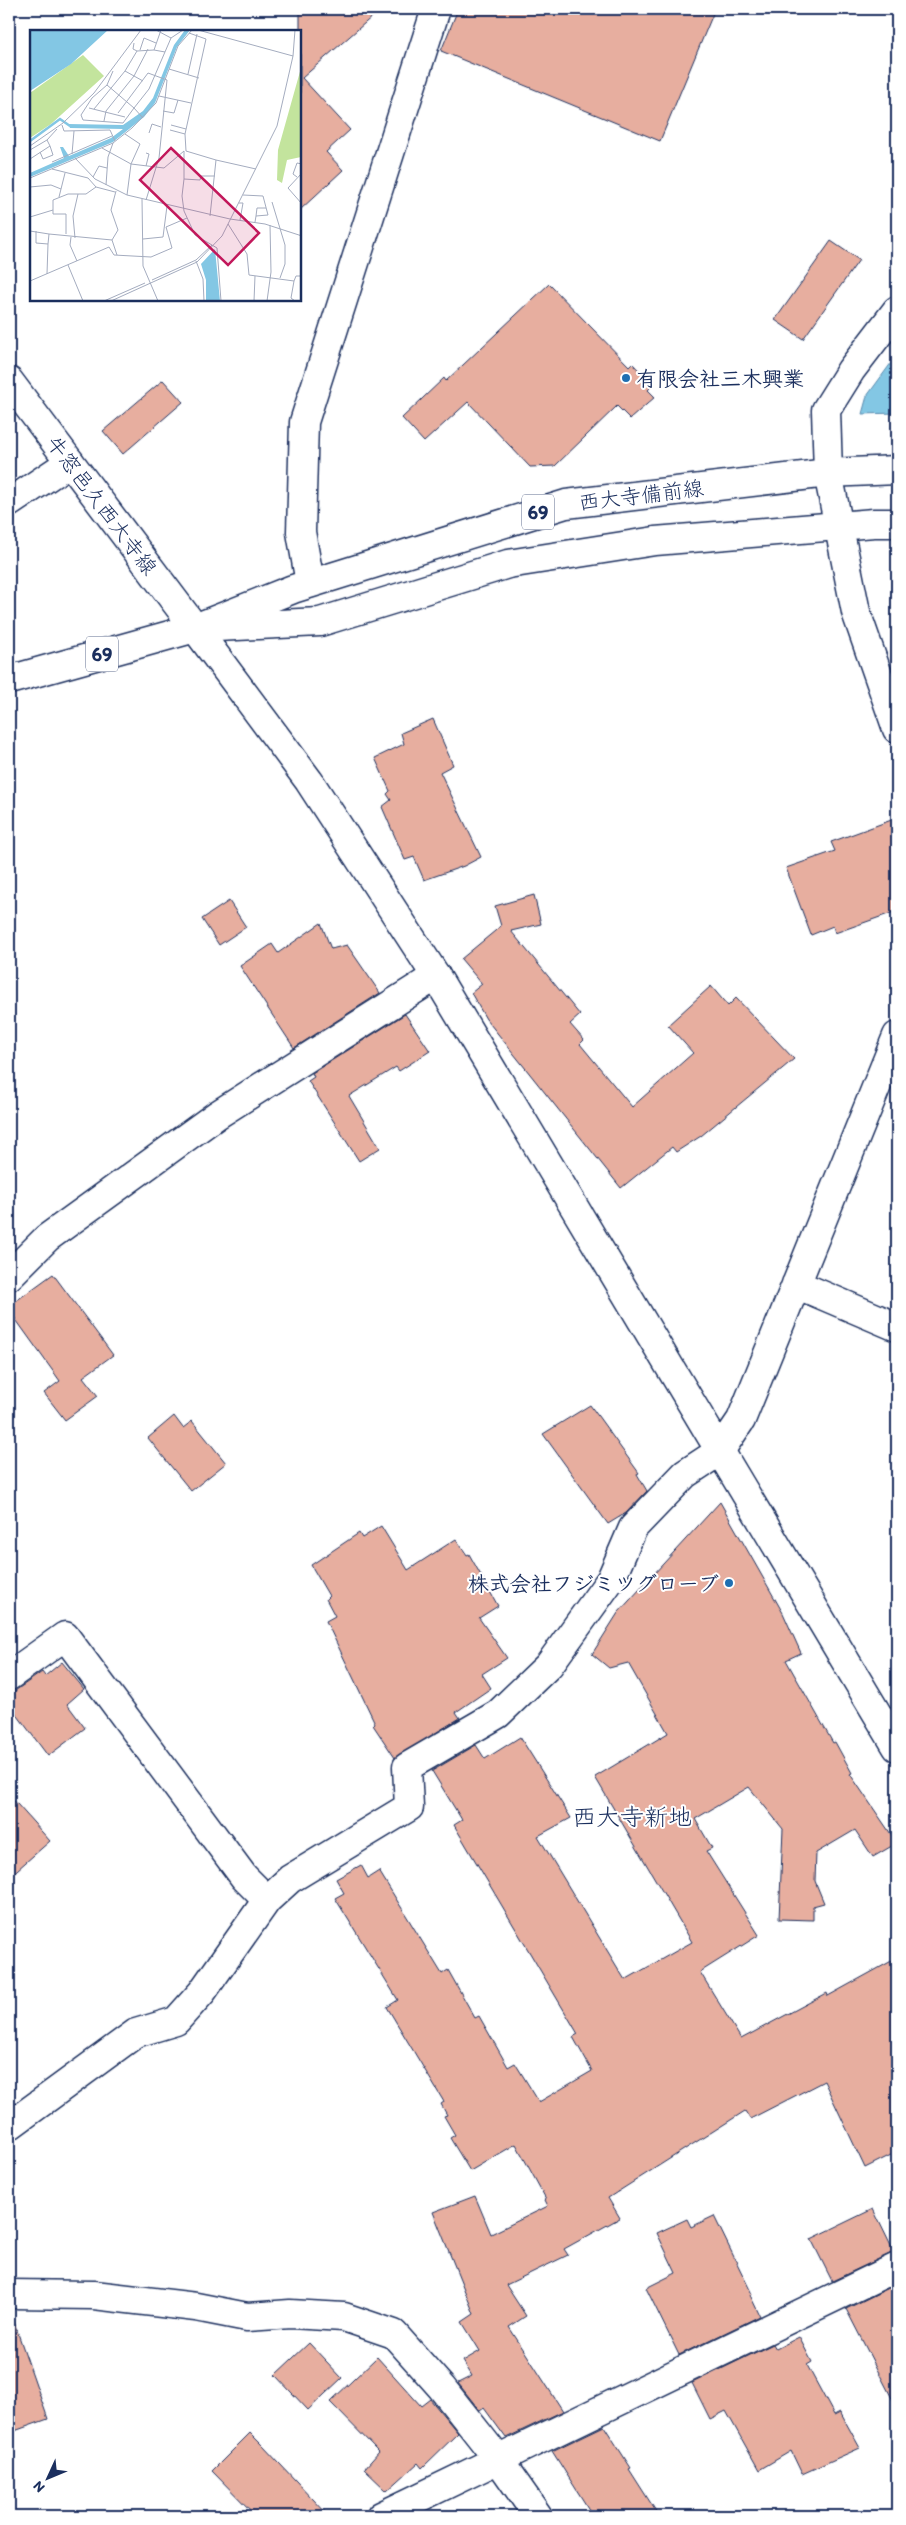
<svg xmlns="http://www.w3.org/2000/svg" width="906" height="2525" viewBox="0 0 906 2525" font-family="Itim,'Klee One',sans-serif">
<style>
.water{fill:#83c7e4;stroke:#598aae}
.building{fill:#e7ae9f;stroke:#1b2f5e}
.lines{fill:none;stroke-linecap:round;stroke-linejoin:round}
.minor-casing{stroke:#1b2f5e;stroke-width:31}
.tertiary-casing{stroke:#1b2f5e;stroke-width:31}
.secondary-casing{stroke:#1b2f5e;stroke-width:31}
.primary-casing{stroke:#1b2f5e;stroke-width:31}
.minor{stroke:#fff;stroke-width:28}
.tertiary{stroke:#fff;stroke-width:28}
.secondary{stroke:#fff;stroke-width:28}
.primary{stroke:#fff;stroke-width:28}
.poi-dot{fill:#1f6fb2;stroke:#fff;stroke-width:2}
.labels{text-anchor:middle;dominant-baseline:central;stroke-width:4;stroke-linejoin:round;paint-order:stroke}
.shield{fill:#fff;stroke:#5f6d8e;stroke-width:1}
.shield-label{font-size:20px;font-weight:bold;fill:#1b2f5e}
.poi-label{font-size:21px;font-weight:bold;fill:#1b2f5e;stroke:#fff;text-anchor:start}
.street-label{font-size:21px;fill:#1b2f5e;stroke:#fff}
.quarter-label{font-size:24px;fill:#1b2f5e;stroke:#fff}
.inset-river{fill:none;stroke:#83c7e4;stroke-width:2.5}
.inset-road{fill:none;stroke:#a4acbf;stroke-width:1}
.view{fill:#c2185b;fill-opacity:0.15;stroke:#c2185b;stroke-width:2.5}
.inset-edge{fill:none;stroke:#1b2f5e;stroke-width:2.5}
</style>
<rect width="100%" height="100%" fill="#fff"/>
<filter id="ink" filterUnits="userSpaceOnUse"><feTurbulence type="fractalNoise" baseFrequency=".02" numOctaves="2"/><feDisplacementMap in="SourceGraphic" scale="10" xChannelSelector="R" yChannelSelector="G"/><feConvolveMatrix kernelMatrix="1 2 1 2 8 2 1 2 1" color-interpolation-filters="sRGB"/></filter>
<g filter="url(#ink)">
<path class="water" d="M 897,355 L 897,413 L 862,414 L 867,396 Z"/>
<path class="building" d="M 300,9 L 381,9 L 302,78 L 350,130 L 326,152 L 343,170 L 300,210 Z
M 458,9 L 715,9 L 660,141 L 441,51 Z
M 831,241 L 859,260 L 803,339 L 775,320 Z
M 549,284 L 629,366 L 632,363 L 653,385 L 648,390 L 655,397 L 630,419 L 617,406 L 555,466 L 530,467 L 468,402 L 424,442 L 402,418 L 444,378 L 446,381 Z
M 163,380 L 183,402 L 123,454 L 103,431 Z
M 433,719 L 453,765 L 440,772 L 481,857 L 464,866 L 424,880 L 414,857 L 405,860 L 382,807 L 391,800 L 387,794 L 390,791 L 375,758 L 404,744 L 401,733 Z
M 897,818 L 897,911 L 835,933 L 833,926 L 811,935 L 786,868 L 835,851 L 831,842 Z
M 534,895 L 541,924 L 511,931 L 580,1015 L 570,1024 L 584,1040 L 580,1044 L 632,1107 L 693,1053 L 668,1025 L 711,986 L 728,1006 L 736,998 L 794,1059 L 701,1136 L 676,1152 L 672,1147 L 621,1188 L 486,1019 L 471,993 L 482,984 L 461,959 L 501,926 L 495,906 Z
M 229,901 L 246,927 L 219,945 L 202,919 Z
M 321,923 L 331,949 L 347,945 L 380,993 L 294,1048 L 240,966 L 272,944 L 278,953 Z
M 405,1014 L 430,1051 L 399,1071 L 396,1067 L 349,1096 L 380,1148 L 359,1161 L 308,1081 L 314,1077 L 312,1073 Z
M 53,1274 L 113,1355 L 83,1377 L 98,1396 L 65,1420 L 44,1393 L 60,1381 L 9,1310 L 9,1306 Z
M 590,1405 L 639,1473 L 637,1474 L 647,1491 L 626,1513 L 608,1524 L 543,1434 Z
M 174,1416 L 183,1428 L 192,1421 L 226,1463 L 191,1491 L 148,1438 Z
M 720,1502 L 783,1613 L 801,1653 L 786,1660 L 833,1743 L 835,1742 L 852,1773 L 850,1774 L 897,1843 L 873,1857 L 855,1830 L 816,1853 L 815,1881 L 824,1903 L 813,1906 L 813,1920 L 779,1919 L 783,1829 L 749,1787 L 695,1819 L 712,1848 L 706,1851 L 759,1935 L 700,1972 L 741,2039 L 827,1993 L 828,1996 L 897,1958 L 897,2152 L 865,2168 L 824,2081 L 750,2119 L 745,2111 L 608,2198 L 620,2218 L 564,2249 L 568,2255 L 506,2285 L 526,2316 L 509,2327 L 563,2411 L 506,2438 L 484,2408 L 480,2411 L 458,2383 L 472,2376 L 463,2361 L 480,2351 L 462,2322 L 474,2314 L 433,2212 L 475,2196 L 491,2234 L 548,2206 L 545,2200 L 546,2199 L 516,2144 L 470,2171 L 450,2138 L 455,2135 L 444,2116 L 447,2115 L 441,2104 L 444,2102 L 387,2007 L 398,2000 L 335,1898 L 344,1893 L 336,1879 L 361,1865 L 368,1878 L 379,1871 L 442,1974 L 448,1970 L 475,2018 L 479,2016 L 508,2067 L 515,2063 L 539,2102 L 592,2071 L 573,2037 L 578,2034 L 454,1825 L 462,1820 L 432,1771 L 476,1745 L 485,1759 L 520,1737 L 571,1818 L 538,1836 L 625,1980 L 692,1942 L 595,1777 L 668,1733 L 628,1663 L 609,1668 L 592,1654 L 618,1613 Z
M 381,1526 L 408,1570 L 456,1539 L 467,1555 L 469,1554 L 498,1606 L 479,1618 L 507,1658 L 482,1674 L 491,1688 L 456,1712 L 460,1718 L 395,1758 L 373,1725 L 375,1723 L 326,1621 L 335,1616 L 326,1599 L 329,1596 L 311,1565 L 359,1533 L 362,1538 Z
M 62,1662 L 84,1689 L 67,1704 L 85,1728 L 48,1756 L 9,1704 L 9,1695 L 42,1672 L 45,1676 Z
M 9,1795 L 50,1841 L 9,1877 Z
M 873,2209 L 894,2252 L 832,2281 L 811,2239 Z
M 714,2216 L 752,2294 L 750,2295 L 760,2316 L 679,2355 L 646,2288 L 676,2273 L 657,2233 L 687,2219 L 691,2227 Z
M 897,2284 L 897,2408 L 846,2309 Z
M 9,2319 L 13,2319 L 48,2419 L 9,2433 Z
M 799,2337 L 812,2362 L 807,2365 L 834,2415 L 840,2412 L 860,2448 L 802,2474 L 791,2451 L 759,2470 L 726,2411 L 710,2419 L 692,2383 L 773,2344 L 776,2349 Z
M 309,2343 L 342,2378 L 308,2410 L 275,2375 Z
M 377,2357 L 421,2406 L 430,2399 L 458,2433 L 422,2468 L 418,2463 L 387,2491 L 364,2469 L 379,2452 L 330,2402 Z
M 604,2426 L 631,2468 L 629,2469 L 659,2516 L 593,2516 L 552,2451 Z
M 250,2433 L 263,2446 L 329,2516 L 256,2516 L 212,2471 Z"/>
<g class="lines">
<defs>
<path id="minor" d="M 897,310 L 851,370 L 826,410 L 828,473 L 856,612 L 897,729
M 9,503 L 70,462
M 310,583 L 301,532 L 304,422 L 436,9
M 9,1276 L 47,1238 L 217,1115 L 436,976
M 796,1284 L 897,1327
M 9,1676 L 65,1636 L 244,1877 L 267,1900 L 290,1879 L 409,1807 L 407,1767 L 498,1714 L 549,1665 L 611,1579 L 633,1528 L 685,1474 L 720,1451 L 741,1420 L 897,1036
M 9,2126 L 136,2033 L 176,2021 L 202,1992 L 267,1900
M 9,2294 L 94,2295 L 196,2307 L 247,2317 L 290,2314 L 344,2317 L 394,2334 L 442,2388 L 498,2459 L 538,2516
M 381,2516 L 897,2267"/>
<path id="tertiary" d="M 195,628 L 309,781 L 436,976 L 897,1747"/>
<path id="secondary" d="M 9,381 L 195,628"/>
<path id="primary" d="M 217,627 L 320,622 L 508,564 L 655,541 L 874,523 L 897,523
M 9,680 L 195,628 L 293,589 L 566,504 L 828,473 L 897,470"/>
</defs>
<use href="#minor" class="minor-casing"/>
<use href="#tertiary" class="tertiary-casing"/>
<use href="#secondary" class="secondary-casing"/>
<use href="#primary" class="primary-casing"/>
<use href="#minor" class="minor"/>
<use href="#tertiary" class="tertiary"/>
<use href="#secondary" class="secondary"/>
<use href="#primary" class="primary"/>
</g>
</g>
<g class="poi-dot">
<circle cx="626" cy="378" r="5"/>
<circle cx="729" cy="1583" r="5"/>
</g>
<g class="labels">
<g class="shield">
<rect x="522" y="494.5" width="32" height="35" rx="4"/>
<rect x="86" y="636.5" width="32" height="35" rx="4"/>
</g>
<g class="shield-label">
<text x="538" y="512">69</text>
<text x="102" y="654">69</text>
</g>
<g class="poi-label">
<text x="636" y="378">有限会社三木興業</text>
<text x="719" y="1583" text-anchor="end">株式会社フジミツグローブ</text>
</g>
<g class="street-label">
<text transform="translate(641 495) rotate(-7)">西大寺備前線</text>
<text transform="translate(102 505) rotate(53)">牛窓邑久西大寺線</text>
</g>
<g class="quarter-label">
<text x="632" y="1816">西大寺新地</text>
</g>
</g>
<g transform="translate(30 30)">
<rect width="271" height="271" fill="#fff"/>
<path d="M 53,25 L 74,46 L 21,94 L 0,108 L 0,63 ZM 271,38 L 271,127 L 257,130 L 252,153 L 247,150 L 248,120 Z" fill="#c3e49d"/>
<path d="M 0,0 L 78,0 L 41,34 L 0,61 ZM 155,0 L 160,0 L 147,17 L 125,73 L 114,87 L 83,112 L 0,147 L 0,143 L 34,128 L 30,117 L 33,117 L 39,126 L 81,108 L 93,99 L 40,98 L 38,94 L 93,95 L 113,81 L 123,68 L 144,15 ZM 185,219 L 190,271 L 176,271 L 176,250 L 171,234 Z" fill="#83c7e4"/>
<path class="inset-river" d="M 0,111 L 30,89 L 40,96"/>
<path class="inset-road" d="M 126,0 L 141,8 L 153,0M 131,0 L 124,20 L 135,22M 168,0 L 263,26M 159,3 L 176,9 L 155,104 L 156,121 L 186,130 L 180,186M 104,13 L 103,19 L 107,21 L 124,20M 110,20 L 114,8 L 126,13M 139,39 L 169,48M 95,41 L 113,51M 158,44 L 167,4M 77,55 L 62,68 L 51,85 L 53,90 L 93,93 L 104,78 L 77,55 L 83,41M 129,66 L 161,73M 59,78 L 95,87M 64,79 L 95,41 L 107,21M 133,81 L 144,83 L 148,70M 88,83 L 118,43 L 137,50 L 129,128 L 116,170M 113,88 L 104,78 L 119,59 L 141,8M 74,91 L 76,81 L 104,46 L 118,19M 32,95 L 34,101 L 80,100 L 85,111M 141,95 L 156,99M 140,100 L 155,104M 119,103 L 122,94 L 131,97M 95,104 L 110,114 L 101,134 L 97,165M 0,116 L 33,93 L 64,63 L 111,0M 72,118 L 101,134 L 134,138 L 154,121 L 154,149M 0,120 L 17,110M 10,122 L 13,129 L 23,125 L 20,116M 42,124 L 44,101M 45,128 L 65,149 L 97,165 L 200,189M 0,129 L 20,116 L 17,110 L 27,99M 186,130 L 226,139M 22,132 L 82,106M 116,136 L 119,124 L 116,123M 22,139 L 58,148 L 66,157M 272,143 L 258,158 L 272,174M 185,146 L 171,146 L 170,150 L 154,149 L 152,166 L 154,181 L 165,205 L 187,218 L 191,271M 63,147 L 69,136 L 77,138M 267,147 L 263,144 L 267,133 L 272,134M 0,148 L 83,113 L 102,98 L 126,73 L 148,16 L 162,0M 76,155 L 78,127 L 83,113M 0,157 L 21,155 L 31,159M 86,161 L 81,180 L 88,200 L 82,210 L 87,225M 213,165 L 233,166 L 238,185 L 226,186 L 225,192M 29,167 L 35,143M 112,169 L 113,236 L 128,271M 242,172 L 255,215 L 255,234 L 250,248M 209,173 L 213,173 L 210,190M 23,180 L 23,184 L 36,184 L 36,204M 226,186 L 227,178 L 236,178M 0,187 L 23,180 L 23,170 L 38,164 L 56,164 L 66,157 L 85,162M 200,189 L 235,194 L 272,206M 198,194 L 217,224 L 219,245 L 264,251 L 266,246 L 272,246M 0,201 L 19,204M 6,201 L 6,213 L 18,214 L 19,204 L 82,210M 41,207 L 40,215 L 47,231M 45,208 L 43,186 L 48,164M 113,209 L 133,207 L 137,176M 166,231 L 173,249 L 174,271M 38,235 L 53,271M 17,244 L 18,214M 122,250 L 166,230 L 182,215M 0,251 L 79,217 L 84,225 L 121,227 L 142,218 L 136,197 L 157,188M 264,251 L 261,268 L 265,271M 74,271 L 115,253M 81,271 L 167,232 L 192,206 L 247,96 L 263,26 L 265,0M 224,271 L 225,246M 237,271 L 241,242 L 240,195"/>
<path class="view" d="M 141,118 L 229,203 L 198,235 L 110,150 Z"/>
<rect width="271" height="271" class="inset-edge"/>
</g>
<rect width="906" height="2525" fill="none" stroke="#fff" stroke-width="30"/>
<rect x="15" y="15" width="876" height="2495" fill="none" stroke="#1b2f5e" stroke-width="2" filter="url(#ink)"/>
<g transform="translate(48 2478) rotate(226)" stroke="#ffffff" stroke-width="4" paint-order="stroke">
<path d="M0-4L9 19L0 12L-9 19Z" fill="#1b2f5e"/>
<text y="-8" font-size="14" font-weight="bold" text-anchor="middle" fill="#1b2f5e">N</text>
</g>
</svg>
